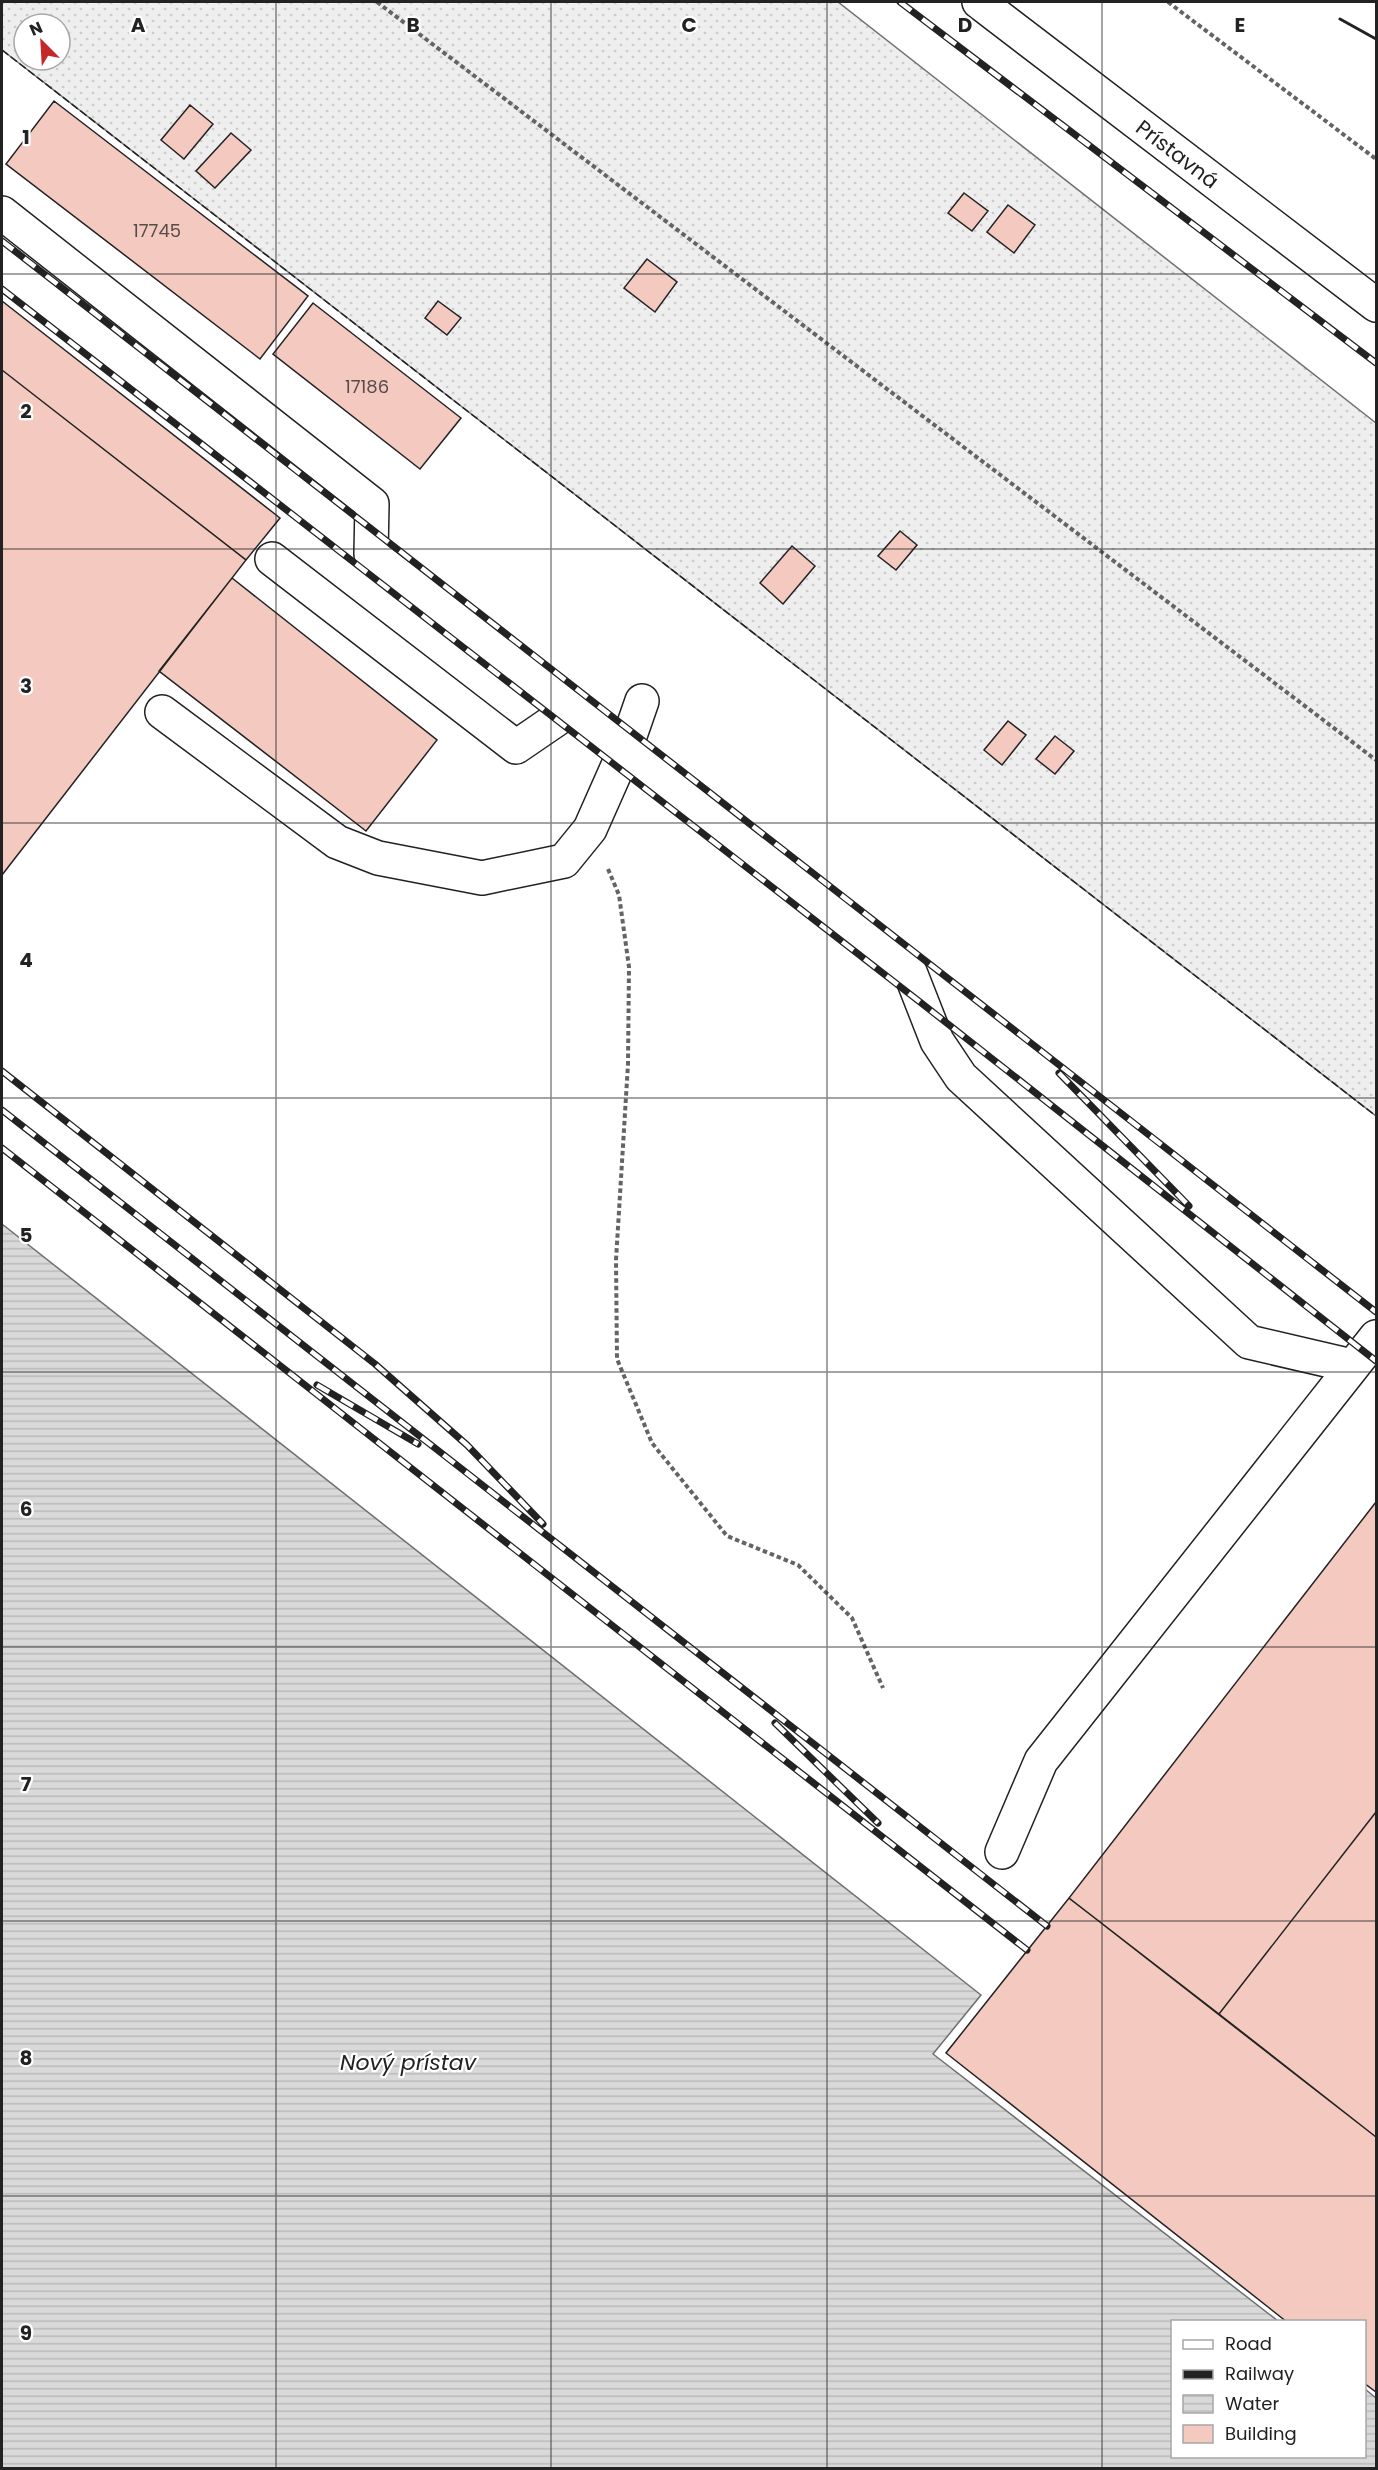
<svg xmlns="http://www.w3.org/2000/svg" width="1378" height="2470" viewBox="0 0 1378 2470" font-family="Poppins,sans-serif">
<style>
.garden{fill:url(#garden-dots);stroke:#6f6f6f;stroke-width:1.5;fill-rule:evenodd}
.water{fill:url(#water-rules);stroke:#6f6f6f;stroke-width:1.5}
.building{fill:#f3c9c0;stroke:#222;stroke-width:1.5}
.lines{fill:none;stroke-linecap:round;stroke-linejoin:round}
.minor-casing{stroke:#222;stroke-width:36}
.path{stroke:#646464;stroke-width:4;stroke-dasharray:4.5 3;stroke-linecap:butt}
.minor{stroke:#fff;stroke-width:33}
.rail-casing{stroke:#222;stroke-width:7}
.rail{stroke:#fff;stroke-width:4.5;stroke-dasharray:14;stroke-linecap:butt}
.fence{stroke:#222;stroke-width:1.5;stroke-dasharray:8 3;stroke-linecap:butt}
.wall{stroke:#222;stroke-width:3}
.grid{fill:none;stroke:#222;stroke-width:1.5;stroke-opacity:0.55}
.labels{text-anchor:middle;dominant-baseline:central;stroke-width:4.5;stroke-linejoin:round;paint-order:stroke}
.number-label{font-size:18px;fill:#564c4a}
.street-label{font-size:21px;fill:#222;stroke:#fff}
.water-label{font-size:22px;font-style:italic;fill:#222;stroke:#fff}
.grid-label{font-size:20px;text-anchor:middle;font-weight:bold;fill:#222;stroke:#fff;stroke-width:4.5;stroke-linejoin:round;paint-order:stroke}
</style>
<defs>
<pattern id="garden-dots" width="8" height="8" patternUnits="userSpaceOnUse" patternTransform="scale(1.5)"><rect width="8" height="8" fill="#eee"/><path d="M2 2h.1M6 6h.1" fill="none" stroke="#ccc" stroke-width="1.8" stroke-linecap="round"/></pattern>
<pattern id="water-rules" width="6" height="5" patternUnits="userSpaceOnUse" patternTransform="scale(1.5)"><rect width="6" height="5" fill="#d9d9d9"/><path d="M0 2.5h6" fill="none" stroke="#bababa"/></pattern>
</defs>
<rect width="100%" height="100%" fill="#fff"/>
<path class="garden" d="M 2,2 L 838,2 L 1376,423 L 1376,1116 L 2,50 ZM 24,24 L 60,24 L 60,60 L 24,60 Z"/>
<path class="water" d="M 2,1224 L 981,1995 L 933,2054 L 1278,2321 L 1172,2322 L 1172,2456 L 1364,2456 L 1365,2389 L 1376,2398 L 1376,2468 L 2,2468 Z"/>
<path class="building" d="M 54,101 L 308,296 L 260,359 L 6,164 Z
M 190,105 L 213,124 L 184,159 L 161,140 Z
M 231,133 L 251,150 L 215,188 L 196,171 Z
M 964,193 L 988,211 L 972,231 L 948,213 Z
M 1008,205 L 1035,225 L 1014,253 L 987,232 Z
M 647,259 L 677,282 L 655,312 L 624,288 Z
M 2,301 L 280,518 L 246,560 L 2,370 Z
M 438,301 L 461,318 L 447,335 L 425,318 Z
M 313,303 L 461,418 L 420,469 L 273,354 Z
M 2,370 L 246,560 L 2,875 Z
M 900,531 L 917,545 L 896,570 L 878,556 Z
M 792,546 L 815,566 L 783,604 L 760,583 Z
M 232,578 L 437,740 L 366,831 L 159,671 Z
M 1008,721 L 1026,735 L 1002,765 L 984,750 Z
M 1055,736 L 1074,751 L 1055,774 L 1036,759 Z
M 1376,1502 L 1376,1812 L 1219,2014 L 1069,1898 Z
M 1376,1812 L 1376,2137 L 1219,2014 Z
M 1069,1898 L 1376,2137 L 1376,2392 L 1364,2383 L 1364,2322 L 1287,2322 L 946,2053 Z"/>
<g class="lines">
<defs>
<g id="minor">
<path id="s1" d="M 979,2 L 1376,305"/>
<path d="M 2,213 L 372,504 L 371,554 L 569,705"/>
<path d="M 272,559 L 516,747 L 557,719 L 569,705 L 910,972 L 937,1041 L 961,1077 L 1249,1342 L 1352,1366"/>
<path d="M 162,712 L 337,842 L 378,858 L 482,878 L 564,861 L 590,829 L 625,750 L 642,701"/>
<path d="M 1002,1852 L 1041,1761 L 1376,1337"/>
</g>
</defs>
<use href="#minor" class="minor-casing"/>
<path class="path" d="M 377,2 L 1376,760
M 1168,2 L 1376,159
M 608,869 L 619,895 L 629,967 L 628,1064 L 616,1260 L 617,1359 L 652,1443 L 727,1536 L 798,1565 L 852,1618 L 883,1688"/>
<use href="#minor" class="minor"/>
<defs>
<path id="rail" d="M 900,2 L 1376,363
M 2,241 L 1376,1312
M 2,289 L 920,1002 L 1376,1361
M 2,1071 L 375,1364 L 467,1445 L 543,1524
M 1059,1073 L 1189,1206
M 2,1110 L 1047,1926
M 2,1148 L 1027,1950
M 317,1385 L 418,1444
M 775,1723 L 878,1823"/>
</defs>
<use href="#rail" class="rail-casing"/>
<use href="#rail" class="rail"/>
<path class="fence" d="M 2,50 L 1376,1116"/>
<path class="wall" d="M 1340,19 L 1376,39"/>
</g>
<path class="grid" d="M 276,2 L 276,2468M 551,2 L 551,2468M 827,2 L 827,2468M 1102,2 L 1102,2468M 2,274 L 1376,274M 2,549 L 1376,549M 2,823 L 1376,823M 2,1098 L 1376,1098M 2,1372 L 1376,1372M 2,1647 L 1376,1647M 2,1921 L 1376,1921M 2,2196 L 1376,2196"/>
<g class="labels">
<g class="number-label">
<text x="157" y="230">17745</text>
<text x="367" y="386">17186</text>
</g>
<g class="street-label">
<text stroke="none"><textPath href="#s1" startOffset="250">Prístavná</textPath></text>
</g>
<g class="water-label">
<text x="408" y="2062">Nový prístav</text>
</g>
</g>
<g class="grid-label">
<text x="138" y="32">A</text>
<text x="413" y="32">B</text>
<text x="689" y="32">C</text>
<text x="965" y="32">D</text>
<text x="1240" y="32">E</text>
<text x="26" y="144">1</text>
<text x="26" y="418">2</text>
<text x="26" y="693">3</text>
<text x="26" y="967">4</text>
<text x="26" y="1242">5</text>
<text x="26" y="1516">6</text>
<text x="26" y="1791">7</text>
<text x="26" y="2065">8</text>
<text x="26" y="2340">9</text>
</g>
<rect width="1378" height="2470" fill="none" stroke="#222222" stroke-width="6"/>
<rect x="1171" y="2320" width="195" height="138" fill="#ffffff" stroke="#a7a7a7" stroke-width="1.5"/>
<rect x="1183" y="2340" width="30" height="9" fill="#ffffff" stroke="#a7a7a7" stroke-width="1.5"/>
<text x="1225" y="2350" font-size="18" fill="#222222">Road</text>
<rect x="1183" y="2370" width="30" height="9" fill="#222222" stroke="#a7a7a7" stroke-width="1.5"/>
<text x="1225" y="2380" font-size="18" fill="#222222">Railway</text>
<rect x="1183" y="2395" width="30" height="18" fill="url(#water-rules)" stroke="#a7a7a7" stroke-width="1.5"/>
<text x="1225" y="2410" font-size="18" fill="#222222">Water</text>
<rect x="1183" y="2425" width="30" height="18" fill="#f3c9c0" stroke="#a7a7a7" stroke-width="1.5"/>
<text x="1225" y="2440" font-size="18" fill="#222222">Building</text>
<g transform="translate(42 42) rotate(336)"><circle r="28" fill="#ffffff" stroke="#a7a7a7" stroke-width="1.5"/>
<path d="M0-4.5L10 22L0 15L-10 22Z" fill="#c62828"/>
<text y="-9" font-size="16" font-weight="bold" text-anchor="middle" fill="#222222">N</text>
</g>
</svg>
